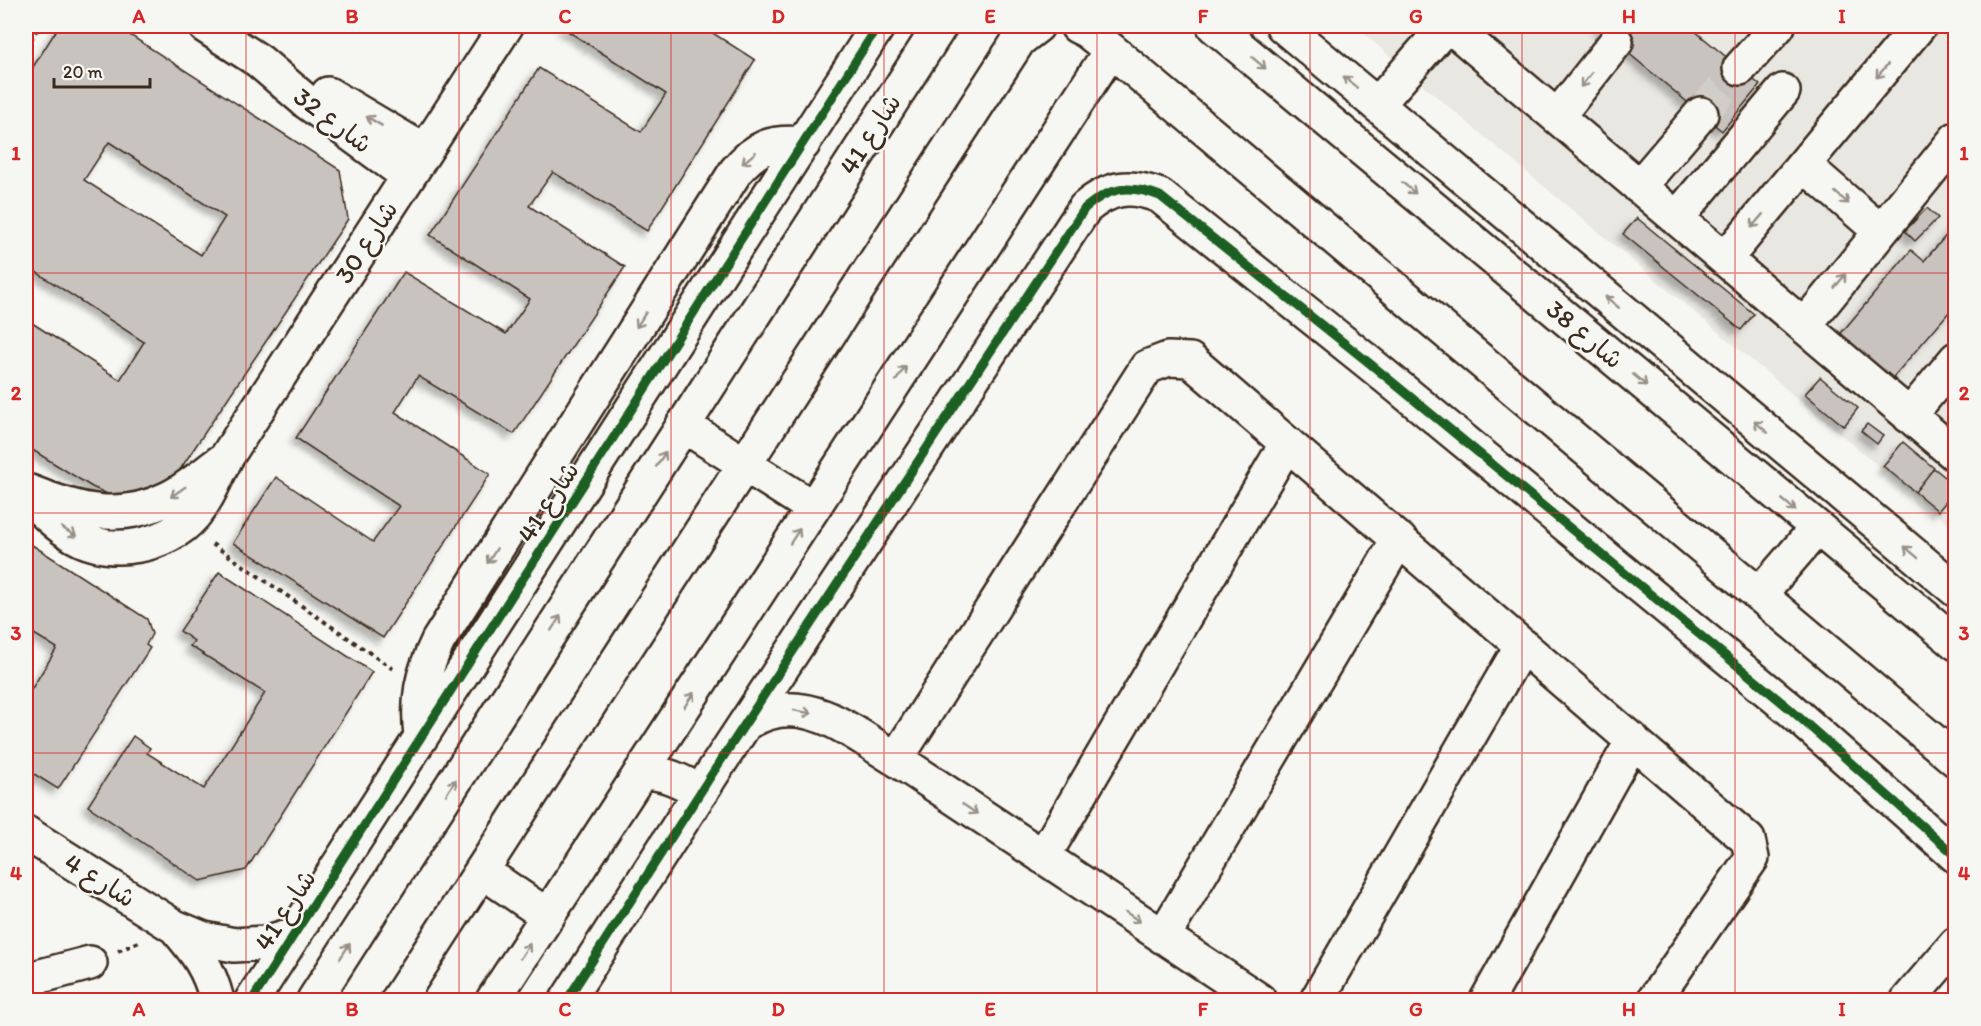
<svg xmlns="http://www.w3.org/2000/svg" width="1981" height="1026" viewBox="0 0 1981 1026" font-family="Itim,'Playpen Sans Arabic',sans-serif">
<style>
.built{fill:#e8e7e2}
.building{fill:#c8c3be;stroke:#3b2a1e;stroke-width:1.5;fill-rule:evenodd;filter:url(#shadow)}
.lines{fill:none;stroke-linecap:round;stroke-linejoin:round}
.minor-tunnel{stroke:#d1cdc8;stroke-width:33;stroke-dasharray:33 16;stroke-linecap:butt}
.minor-casing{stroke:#3b2a1e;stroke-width:38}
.path{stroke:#3b2a1e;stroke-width:4;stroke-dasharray:4.5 4.5;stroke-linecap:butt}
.minor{stroke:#f6f6f2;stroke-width:33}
.cycleway-casing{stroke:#f6f6f2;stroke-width:13}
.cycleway{stroke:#1b5e20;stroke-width:9}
.oneway{stroke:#989088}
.grid{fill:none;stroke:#d62828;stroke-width:1.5;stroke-opacity:0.55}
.labels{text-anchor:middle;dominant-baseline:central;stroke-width:5;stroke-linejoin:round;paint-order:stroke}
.street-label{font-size:26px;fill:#3b2a1e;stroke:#f6f6f2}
.neatline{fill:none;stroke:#d62828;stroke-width:2}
.grid-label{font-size:20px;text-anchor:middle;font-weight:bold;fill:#d62828}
</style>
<defs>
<filter id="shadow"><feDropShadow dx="-5.5" dy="5.5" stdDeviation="3" flood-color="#0004"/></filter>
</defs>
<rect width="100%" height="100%" fill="#f6f6f2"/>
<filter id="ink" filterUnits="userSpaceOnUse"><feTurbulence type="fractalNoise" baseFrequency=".0167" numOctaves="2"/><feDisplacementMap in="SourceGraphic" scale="12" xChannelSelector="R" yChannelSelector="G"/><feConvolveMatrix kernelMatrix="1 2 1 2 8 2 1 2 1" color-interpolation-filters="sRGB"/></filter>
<g filter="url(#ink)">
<path class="built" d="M 1356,26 L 1955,26 L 1955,530 L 1406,71 Z"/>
<path class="building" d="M 59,26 L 116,26 L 340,170 L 348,219 L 163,495 L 121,500 L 92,487 L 26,446 L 26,319 L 120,380 L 144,342 L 27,266 L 26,268 L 26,78 ZM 109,142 L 225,217 L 201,255 L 84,180 Z
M 565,26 L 702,26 L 755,60 L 647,231 L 553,172 L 529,206 L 625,267 L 514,434 L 418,376 L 395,412 L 490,474 L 383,638 L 233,543 L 276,477 L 373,542 L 399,506 L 296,438 L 404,272 L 506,334 L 530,299 L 430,235 L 539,68 L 641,132 L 666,94 L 563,28 Z
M 1596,26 L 1689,26 L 1760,85 L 1722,131 Z
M 1927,208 L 1938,218 L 1915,241 L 1905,231 Z
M 1637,218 L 1754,314 L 1741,330 L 1623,234 Z
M 1956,224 L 1956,304 L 1889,382 L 1837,338 L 1911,250 L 1924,261 Z
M 1820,377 L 1858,408 L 1844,426 L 1805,394 Z
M 1867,424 L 1883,436 L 1877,444 L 1861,431 Z
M 1903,442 L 1934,468 L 1915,492 L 1883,466 Z
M 1934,468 L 1956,486 L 1956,490 L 1938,511 L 1915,492 Z
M 26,541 L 147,619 L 152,634 L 146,645 L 150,648 L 58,789 L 26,769 L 26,698 L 57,648 L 26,629 Z
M 219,572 L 372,672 L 246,870 L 200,881 L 88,806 L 133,736 L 150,748 L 147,753 L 204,789 L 265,693 L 190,646 L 194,641 L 180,631 Z"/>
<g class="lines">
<path class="minor-tunnel" d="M 1701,114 L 1740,68"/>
<defs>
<path id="minor" d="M 205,26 L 259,61 L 308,103 L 408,176
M 1077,26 L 1087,31 L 1111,50 L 1956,760
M 1214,26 L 1956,643
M 1283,26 L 1956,590
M 1450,26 L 1956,455
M 1740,68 L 1778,26
M 328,94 L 424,151
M 1377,105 L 1446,26
M 1557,117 L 1616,42
M 1804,165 L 1880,231
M 1639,187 L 1701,114
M 1677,218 L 1783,91
M 1725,259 L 1919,26
M 1804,326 L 1956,139
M 1909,416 L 1956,359
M 683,425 L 813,508
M 30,492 C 78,511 119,523 169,498 C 187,489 205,473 222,461
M 26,494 C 41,509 56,525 75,536 C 111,557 167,547 194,515 C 208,499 216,477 226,458 L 506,26
M 1759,595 L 1817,528
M 747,722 C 754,719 761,715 768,713 C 814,698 859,737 896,759 L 1259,1000
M 421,737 C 417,699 421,676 438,641 L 736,171 C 756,147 771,141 803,144
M 896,759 L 1147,367 L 1168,359 L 1190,360 L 1748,840 L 1752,858 L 1654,1000
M 641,772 C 665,772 681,781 701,792
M 26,833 L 175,927 L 204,939 L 234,945 L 265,943 L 295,934
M 1043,857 L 1287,443
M 482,871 L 548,916
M 175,927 C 196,951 209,968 217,1000
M 1163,937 L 1399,539
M 26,980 L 90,963
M 252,1000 L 878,26
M 314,1000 L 940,26
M 398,1000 L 1019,40 L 1037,26
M 493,1000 L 1111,50
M 567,1000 L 712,774 L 1085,208 C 1110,187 1129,184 1160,196 L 1368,362 L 1790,709 L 1956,856
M 1317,1000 L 1522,645
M 1487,1000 L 1633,740
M 1908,1000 L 1956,944"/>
</defs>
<use href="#minor" class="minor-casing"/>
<path class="path" d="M 26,48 L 39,26
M 212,544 L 393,669
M 118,951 L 139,942"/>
<use href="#minor" class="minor"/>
<defs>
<path id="cycleway" d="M 252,1000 L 878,26
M 567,1000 L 712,774 L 1085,208 C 1110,187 1129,184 1160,196 L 1368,362 L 1790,709 L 1956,856"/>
</defs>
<use href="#cycleway" class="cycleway-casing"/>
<use href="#cycleway" class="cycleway"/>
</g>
<defs><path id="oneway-shaft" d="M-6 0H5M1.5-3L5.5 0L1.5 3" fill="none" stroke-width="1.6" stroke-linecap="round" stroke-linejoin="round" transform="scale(1.5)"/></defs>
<g class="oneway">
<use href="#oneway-shaft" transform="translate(1259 63) rotate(40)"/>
<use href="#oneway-shaft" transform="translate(1882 71) rotate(130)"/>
<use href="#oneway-shaft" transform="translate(1586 80) rotate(128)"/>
<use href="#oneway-shaft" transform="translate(1350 82) rotate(-140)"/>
<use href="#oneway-shaft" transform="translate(374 121) rotate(-149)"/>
<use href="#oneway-shaft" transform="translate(749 158) rotate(139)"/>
<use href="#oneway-shaft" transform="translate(1409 188) rotate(40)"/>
<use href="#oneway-shaft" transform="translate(1842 198) rotate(41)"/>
<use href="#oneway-shaft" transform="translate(1757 221) rotate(130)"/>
<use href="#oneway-shaft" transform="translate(1840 281) rotate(-51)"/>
<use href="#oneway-shaft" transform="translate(1612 302) rotate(-140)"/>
<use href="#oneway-shaft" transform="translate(641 320) rotate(122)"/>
<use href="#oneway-shaft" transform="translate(901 373) rotate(-57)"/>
<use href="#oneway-shaft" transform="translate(1640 380) rotate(40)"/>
<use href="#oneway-shaft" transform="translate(1761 427) rotate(-140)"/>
<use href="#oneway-shaft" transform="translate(661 459) rotate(-57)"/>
<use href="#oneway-shaft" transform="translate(178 492) rotate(145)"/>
<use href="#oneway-shaft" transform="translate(1789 505) rotate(40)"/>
<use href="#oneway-shaft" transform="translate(69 532) rotate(32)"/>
<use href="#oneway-shaft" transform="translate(795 536) rotate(-57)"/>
<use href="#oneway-shaft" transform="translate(1911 552) rotate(-140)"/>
<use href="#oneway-shaft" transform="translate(492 556) rotate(122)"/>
<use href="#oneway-shaft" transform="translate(556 623) rotate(-57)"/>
<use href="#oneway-shaft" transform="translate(689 700) rotate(-57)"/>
<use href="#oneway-shaft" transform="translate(803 712) rotate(10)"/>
<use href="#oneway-shaft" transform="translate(451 787) rotate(-57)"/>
<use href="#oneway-shaft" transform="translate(970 809) rotate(34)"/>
<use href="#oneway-shaft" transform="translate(1133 917) rotate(34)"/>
<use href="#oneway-shaft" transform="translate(345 951) rotate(-57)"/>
<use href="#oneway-shaft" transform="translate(525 951) rotate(-57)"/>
</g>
</g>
<path class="grid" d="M 246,26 L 246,1000M 459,26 L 459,1000M 671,26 L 671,1000M 884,26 L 884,1000M 1097,26 L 1097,1000M 1310,26 L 1310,1000M 1522,26 L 1522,1000M 1735,26 L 1735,1000M 26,273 L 1956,273M 26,513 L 1956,513M 26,753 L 1956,753"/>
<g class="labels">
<g class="street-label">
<text transform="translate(333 120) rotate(37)">شارع 32</text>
<text transform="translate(870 134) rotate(-57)">شارع 41</text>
<text transform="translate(366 242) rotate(-57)">شارع 30</text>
<text transform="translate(1585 334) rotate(40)">شارع 38</text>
<text transform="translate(548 502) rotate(-57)">شارع 41</text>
<text transform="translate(100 880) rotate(32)">شارع 4</text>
<text transform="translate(285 910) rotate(-57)">شارع 41</text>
</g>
</g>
<rect width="1981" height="1026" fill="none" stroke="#f6f6f2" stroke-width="66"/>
<path d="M54 78v9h96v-9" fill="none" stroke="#3b2a1e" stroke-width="3"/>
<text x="63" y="78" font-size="18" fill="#3b2a1e" stroke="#f6f6f2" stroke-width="4.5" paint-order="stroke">20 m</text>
<rect x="33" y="33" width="1915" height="960" class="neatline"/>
<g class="grid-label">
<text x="139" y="23">A</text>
<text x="352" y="23">B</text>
<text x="565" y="23">C</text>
<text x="778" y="23">D</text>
<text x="990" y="23">E</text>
<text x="1203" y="23">F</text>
<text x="1416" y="23">G</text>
<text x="1629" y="23">H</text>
<text x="1842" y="23">I</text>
<text x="16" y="160">1</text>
<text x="1964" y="160">1</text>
<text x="16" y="400">2</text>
<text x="1964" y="400">2</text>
<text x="16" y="640">3</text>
<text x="1964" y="640">3</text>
<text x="16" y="880">4</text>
<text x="1964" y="880">4</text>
<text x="139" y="1016">A</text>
<text x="352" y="1016">B</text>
<text x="565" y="1016">C</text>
<text x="778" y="1016">D</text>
<text x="990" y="1016">E</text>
<text x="1203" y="1016">F</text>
<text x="1416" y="1016">G</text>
<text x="1629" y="1016">H</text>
<text x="1842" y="1016">I</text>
</g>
</svg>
